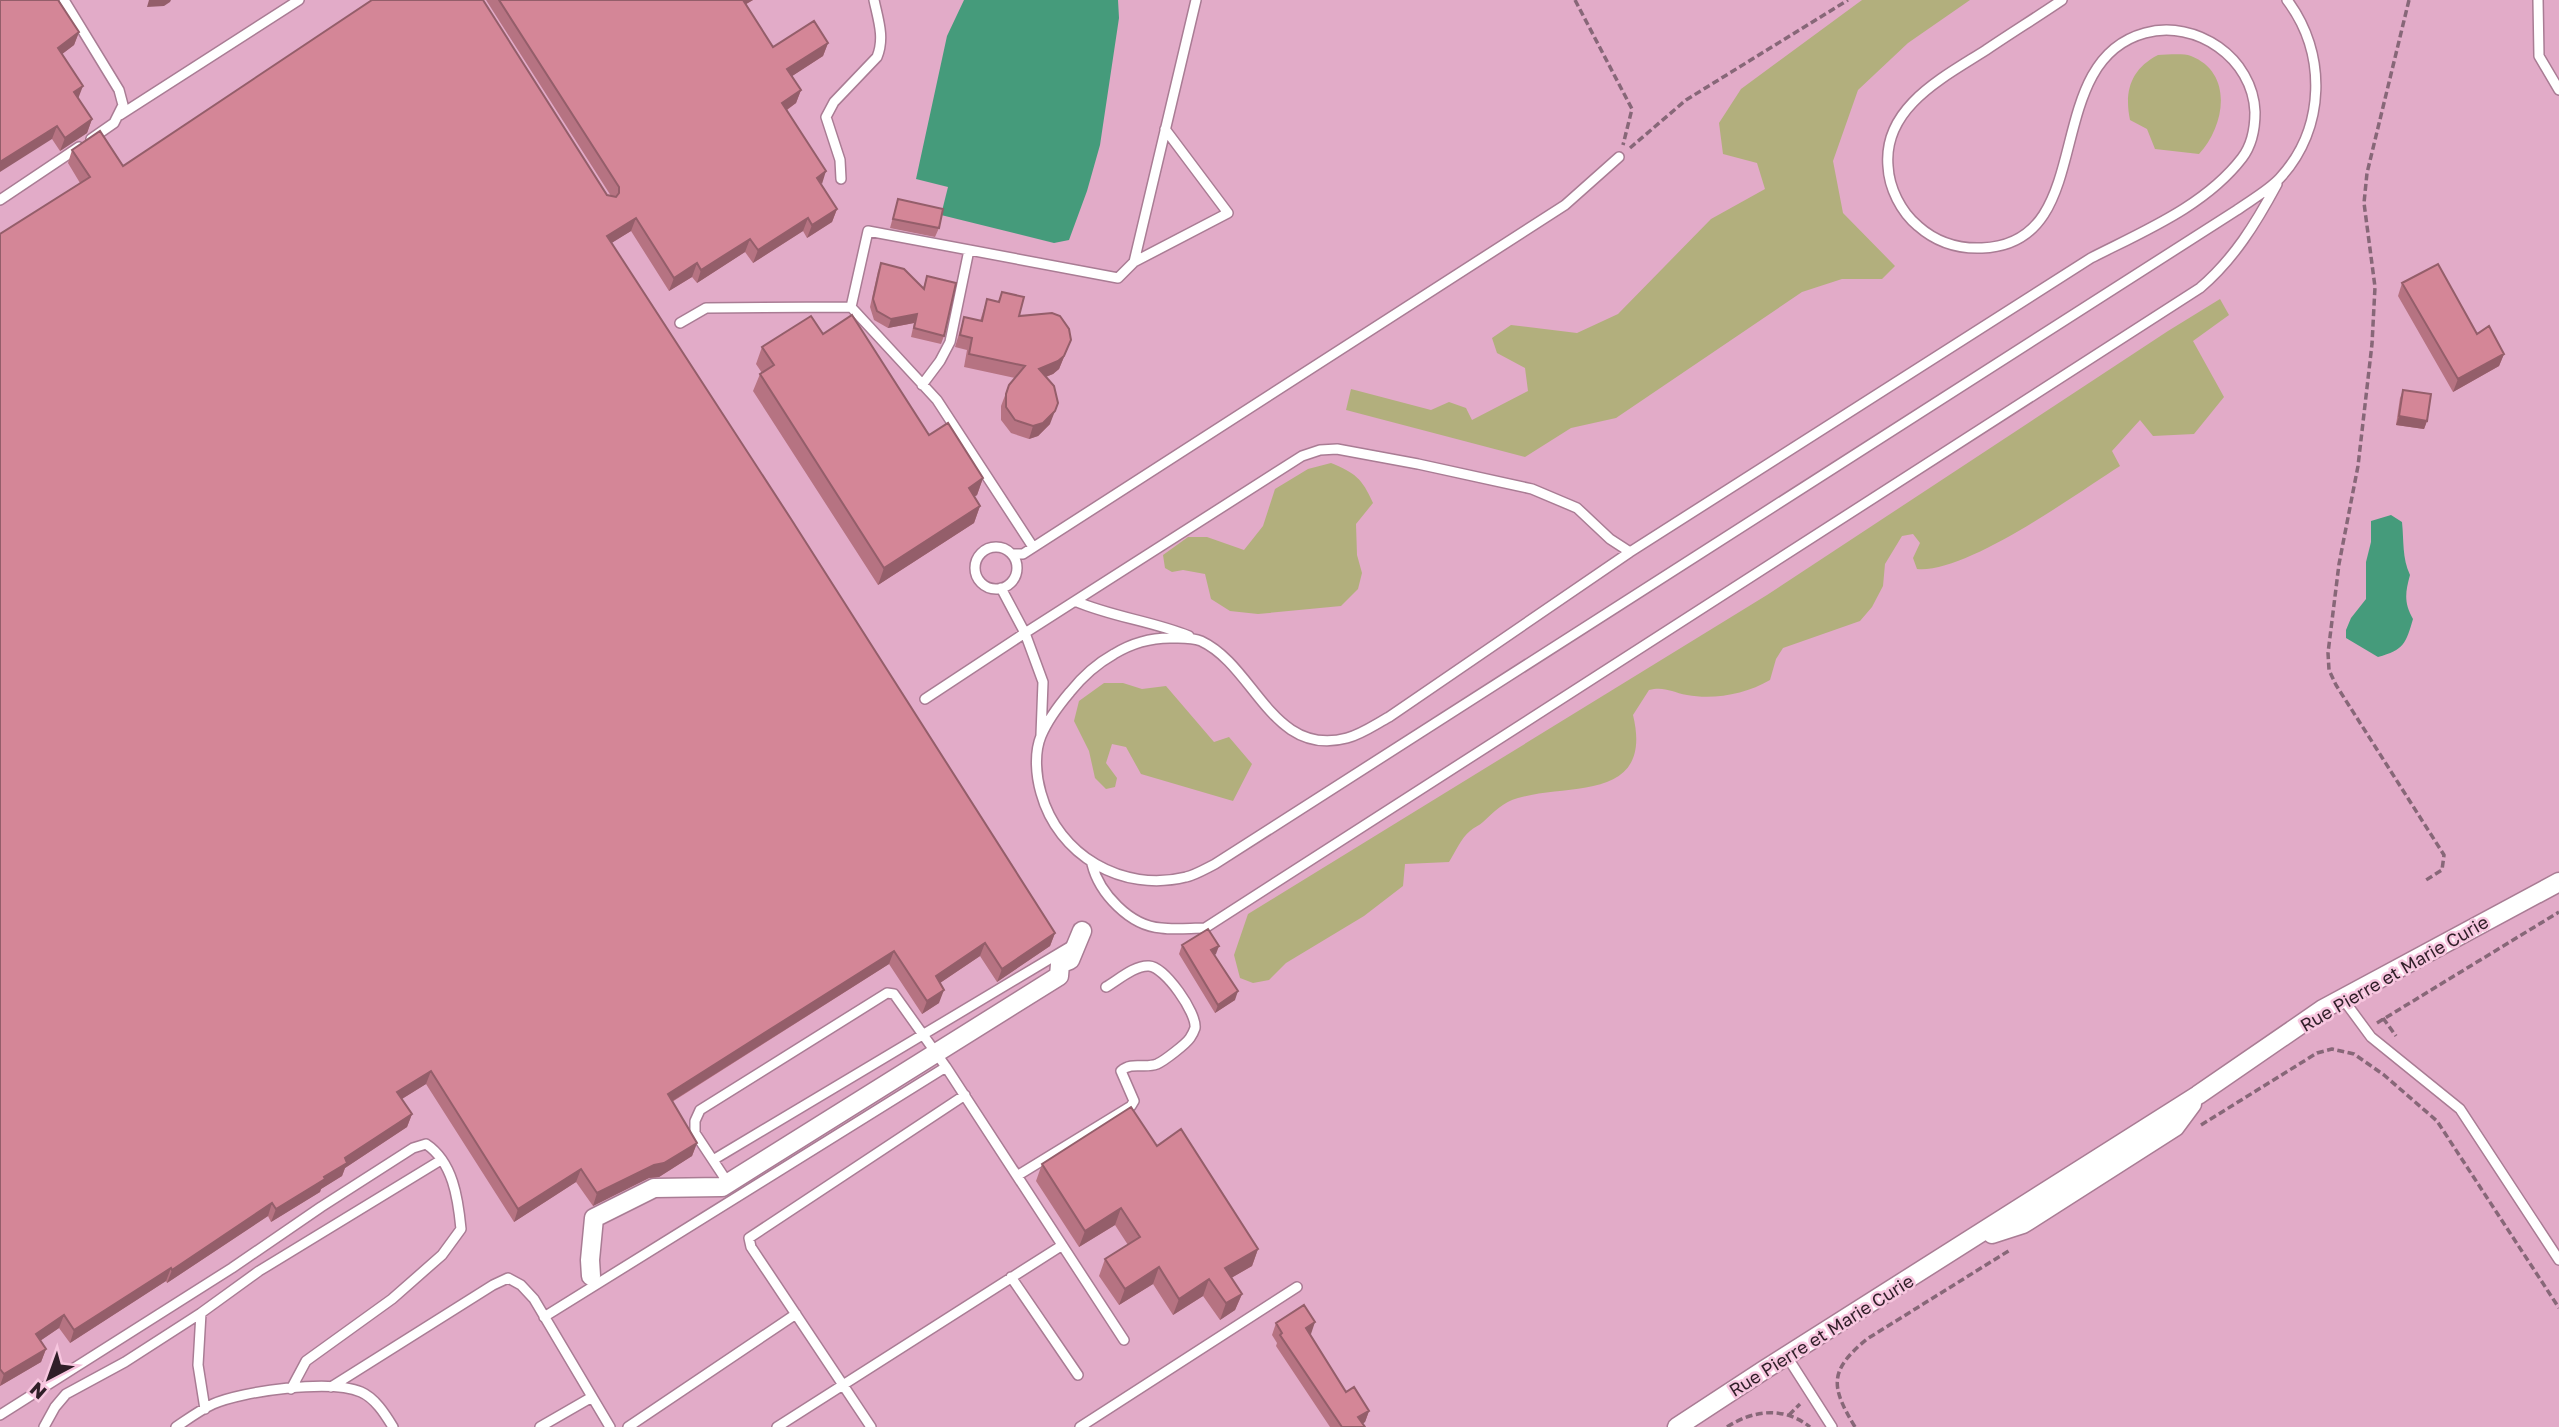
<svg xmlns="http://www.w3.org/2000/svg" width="2559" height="1427" viewBox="0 0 2559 1427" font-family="'Golos Text',sans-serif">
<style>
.built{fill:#e2abc8}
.green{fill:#b2af7d}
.water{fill:#459b7b}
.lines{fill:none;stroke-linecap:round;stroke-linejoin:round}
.lane-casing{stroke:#a97c94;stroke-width:12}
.street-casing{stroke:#a97c94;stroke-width:21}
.path{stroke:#876778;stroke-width:3.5;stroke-dasharray:7 3.5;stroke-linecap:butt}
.lane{stroke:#fff;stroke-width:9}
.street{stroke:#fff;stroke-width:18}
.wall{fill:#b67382}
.shaded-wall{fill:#945e6a}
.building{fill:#d48697;stroke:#945e6a;stroke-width:2}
.labels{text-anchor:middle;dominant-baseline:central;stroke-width:5;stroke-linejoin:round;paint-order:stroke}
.street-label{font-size:18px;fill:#301e28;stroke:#f7c6df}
</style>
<rect width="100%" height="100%" fill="#e9b9d2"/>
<path class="built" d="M 0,0 L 2559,0 L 2559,1427 L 0,1427 Z"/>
<path class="green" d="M 1862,0 L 1970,0 L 1908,43 L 1858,90 L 1833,161 L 1843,213 L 1895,266 L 1882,279 L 1842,279 L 1802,292 L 1616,418 L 1571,428 L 1525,457 L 1346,410 L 1351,389 L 1431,410 L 1449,402 L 1466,408 L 1472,420 L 1528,391 L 1525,368 L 1497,353 L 1492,338 L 1511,325 L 1577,333 L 1618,314 L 1711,219 L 1765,189 L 1757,163 L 1723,154 L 1719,123 L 1741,89 Z
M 2158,55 C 2167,55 2182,53 2191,56 C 2234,73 2225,126 2199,154 L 2155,149 L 2147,129 L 2130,120 C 2124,91 2131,69 2158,55 Z
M 2220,299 L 2229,315 L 2193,341 L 2224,397 L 2194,434 L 2153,436 L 2140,420 L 2112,451 L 2120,466 C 2076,494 1966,574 1917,569 L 1913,558 L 1920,543 L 1913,534 L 1902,536 L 1885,564 L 1883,586 L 1872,607 L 1860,621 L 1783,648 L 1776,659 L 1770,680 C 1746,694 1714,700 1687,695 C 1672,692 1664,686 1649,690 L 1633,715 C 1654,802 1569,783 1518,798 C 1503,802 1494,812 1483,822 C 1479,826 1474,827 1470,831 C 1461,838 1455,853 1449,862 L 1405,864 L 1403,886 L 1364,916 L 1286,963 L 1269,980 L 1253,983 L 1240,978 L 1234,955 L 1248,914 L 1767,595 L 2168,331 Z
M 1331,463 C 1355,473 1362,478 1373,503 L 1356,524 L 1357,555 L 1362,573 L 1358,589 L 1341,606 L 1258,614 L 1230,611 L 1211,599 L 1205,574 L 1183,570 L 1172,572 L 1165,568 L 1163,555 L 1188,537 L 1207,537 L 1244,550 L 1263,526 L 1275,489 L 1308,469 Z
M 1104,683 L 1123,683 L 1142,689 L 1166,686 L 1214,742 L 1229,737 L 1252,764 L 1233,801 L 1141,774 L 1126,747 L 1112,744 L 1106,763 L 1117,778 L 1115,787 L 1106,789 L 1095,778 L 1089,751 L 1074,721 L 1079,701 Z"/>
<path class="water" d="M 964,0 L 1118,0 L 1119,18 L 1100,145 L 1087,191 L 1069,240 L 1054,243 L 941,215 L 948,187 L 916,179 L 947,36 Z
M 2391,515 L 2402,522 C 2404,541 2402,558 2410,575 C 2405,593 2404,603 2413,619 C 2406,643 2404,650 2378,657 L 2346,638 L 2346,630 L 2351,618 L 2366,599 L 2366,562 L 2371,542 L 2371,521 Z"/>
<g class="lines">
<defs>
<path id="lane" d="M 64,0 L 119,90 L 123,105 L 114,123 L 91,139
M 2062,0 C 2037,17 2011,33 1986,50 C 1944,77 1883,107 1888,166 C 1889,188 1901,212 1918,226 C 1936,242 1959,249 1982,248 C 2100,244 2038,62 2145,33 C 2196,19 2253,58 2255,112 C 2255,128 2252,145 2242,158 C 2205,206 2144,231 2091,258 L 1630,552 L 1389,717 C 1376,724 1362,734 1347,738 C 1272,758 1255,666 1201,641 C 1192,637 1179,638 1170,638 C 1149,638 1132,643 1114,654 C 1098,663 1082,677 1070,692 C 1059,705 1048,719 1041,736 C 1034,753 1036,776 1041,793 C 1058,855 1122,893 1186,877 C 1195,875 1205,869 1215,864 L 2237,210 C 2251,200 2269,190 2280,178 C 2326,128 2327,53 2287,0
M 2538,0 L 2539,56 L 2559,90
M 120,115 L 299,0
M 1165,129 L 1228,213 L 1134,262 L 1196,0
M 841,179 L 840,160 L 826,117 L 834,102 L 877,57 C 885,38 878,19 874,0
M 0,200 L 79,147
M 851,307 L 937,400 L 1033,547
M 680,323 L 706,308 L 851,307 L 868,231 L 1118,278 L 1134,262
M 922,385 L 940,361 L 950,342 L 969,250
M975 568a21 21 0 1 1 42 0a21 21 0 1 1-42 0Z
M 1013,554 L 1023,554 L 1565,205 L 1619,157
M 1075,601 L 1302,456 L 1320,450 L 1337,449 L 1418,464 L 1532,489 L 1577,508 L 1610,539 L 1630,552
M 925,699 L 1025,633 L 1001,588
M 1041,735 L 1043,682 L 1025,633 L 1075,601 C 1112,617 1152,621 1189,636
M 1092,864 C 1099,893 1130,926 1161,928 C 1175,930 1191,928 1205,928 L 2200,288 C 2234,259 2256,223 2277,184
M 2343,999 L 2371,1037 L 2460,1109 L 2559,1260
M 713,1160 L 1073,945
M 1017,1176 L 1131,1106 L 1134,1101 L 1121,1071 C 1132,1061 1144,1069 1157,1064 C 1164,1061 1186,1044 1190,1038 C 1192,1035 1194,1031 1195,1028 C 1197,1013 1165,967 1149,966 C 1135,965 1118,980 1106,987
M 730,1186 L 695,1133 L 695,1121 L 700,1110 L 887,993 L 894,994 L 946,1067
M 1011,1277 L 1078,1375
M 544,1317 L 946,1067 L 1124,1340
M 1786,1355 L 1832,1427
M 331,1387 L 493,1285 L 508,1278 L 521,1285 L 534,1299 L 610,1427
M 205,1409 L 198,1365 L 201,1313 L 259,1271 L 441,1160
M 0,1415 L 232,1268 L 321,1207 L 413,1148 L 426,1144 C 453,1162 458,1198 461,1229 L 442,1255 L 392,1299 L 306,1361 L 291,1389
M 44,1427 L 55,1407 L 66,1394 L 125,1362 L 201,1313
M 176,1427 C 188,1419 200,1410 213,1404 C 242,1391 331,1379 361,1392 C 375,1398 385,1414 393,1427
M 540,1427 L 592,1397
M 628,1427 L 796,1314
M 777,1427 L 1061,1246
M 871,1427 L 751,1247 L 749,1238 L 965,1095
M 1080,1427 L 1297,1287"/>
<path id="street" d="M 1992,1234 L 2023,1224 L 2175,1127 L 2192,1104
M 591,1276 L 590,1260 L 594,1218 L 654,1188 L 722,1187 L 1059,976 L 1060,964 L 1070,960 L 1082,931
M 1677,1427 L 1764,1370 L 2198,1095 L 2323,1009 L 2559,882"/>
</defs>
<use href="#lane" class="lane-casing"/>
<use href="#street" class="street-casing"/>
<path class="path" d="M 1575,0 L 1632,109 L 1623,145
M 2409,0 L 2367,173 L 2364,203 L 2375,287 L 2372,344 L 2358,466 L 2339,564 L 2328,653 L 2329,670 L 2336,685 L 2444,855 L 2442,870 L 2426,880
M 1630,148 L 1686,100 L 1848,0
M 2383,1018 L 2396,1036
M 2377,1023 L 2559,912
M 2201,1125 L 2317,1053 L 2332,1049 L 2354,1054 L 2384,1075 L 2437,1121 L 2559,1308
M 1789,1415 L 1800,1404
M 1727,1427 C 1753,1410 1784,1406 1810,1427
M 1855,1427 C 1831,1387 1828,1371 1867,1339 L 2010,1250"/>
<use href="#lane" class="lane"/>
<use href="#street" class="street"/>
</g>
<path class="wall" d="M 0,0 L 79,32 L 74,45 L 62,54 L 78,99 L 92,119 L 87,133 L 60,151 L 52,139 Z
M 486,0 L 753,0 L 746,4 L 773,47 L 828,43 L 823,56 L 792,76 L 801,90 L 796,103 L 787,110 L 821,184 L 837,209 L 832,222 L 807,238 L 803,231 L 753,263 L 745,252 L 697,283 L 692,277 L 669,291 L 631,231 L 611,243 L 1055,933 L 1050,946 L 997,982 L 980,956 L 940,983 L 939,1003 L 922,1014 L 889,964 L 672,1102 L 697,1143 L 692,1156 L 659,1177 L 649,1178 L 593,1206 L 576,1182 L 514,1222 L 426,1084 L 402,1099 L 412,1114 L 407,1127 L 345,1168 L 342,1176 L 321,1189 L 320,1192 L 271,1222 L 268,1216 L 167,1283 L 166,1281 L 70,1343 L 59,1328 L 40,1341 L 46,1349 L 41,1362 L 0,1386 L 0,234 L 80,183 L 68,163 L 72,150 L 123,166 L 607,195 L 611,196 Z
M 898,199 L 939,228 L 935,237 L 890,228 Z
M 881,263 L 923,288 L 927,276 L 944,336 L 941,344 L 911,337 L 914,323 L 888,328 L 874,320 L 870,307 L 878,271 Z
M 2402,283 L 2477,334 L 2504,354 L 2499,366 L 2453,392 L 2398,296 Z
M 1002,292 L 1019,316 L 1071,340 L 1059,369 L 1053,374 L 1046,377 L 1050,424 L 1038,436 L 1029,439 L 1011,433 L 1001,420 L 1001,406 L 1009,385 L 1015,378 L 964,367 L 967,350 L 955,347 L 964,317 L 980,321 L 987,299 L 998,302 Z
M 823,334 L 929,435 L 983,478 L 977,495 L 974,497 L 980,506 L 974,523 L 878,585 L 753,391 L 760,374 L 762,373 L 756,364 L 762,347 Z
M 2403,390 L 2427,421 L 2424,429 L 2396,425 L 2400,398 Z
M 1182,945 L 1216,954 L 1214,955 L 1235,1000 L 1215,1013 L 1179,954 Z
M 1157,1146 L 1258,1249 L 1252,1266 L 1231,1278 L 1242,1294 L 1235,1310 L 1220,1320 L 1203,1296 L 1173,1315 L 1153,1284 L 1119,1305 L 1099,1276 L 1105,1259 L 1128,1245 L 1115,1225 L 1079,1247 L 1036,1181 L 1042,1164 Z
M 1276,1323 L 1311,1334 L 1310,1334 L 1346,1392 L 1369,1411 L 1365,1422 L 1363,1423 L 1365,1427 L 1330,1427 L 1276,1346 L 1277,1343 L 1272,1335 Z"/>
<path class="shaded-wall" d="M 149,0 L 171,0 L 170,2 L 164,6 L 147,7 Z
M 740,0 L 753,0 L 736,10 Z
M 79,32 L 74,45 L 53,61 L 58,48 Z
M 828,43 L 823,56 L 783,82 L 787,69 Z
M 83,86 L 78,99 L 74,92 Z
M 801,90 L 796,103 L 778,116 L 782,103 Z
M 92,119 L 87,133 L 60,151 L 65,138 Z
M 57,126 L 52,139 L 0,172 L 0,162 Z
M 826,171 L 822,184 L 817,178 Z
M 837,209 L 832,222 L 807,238 L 812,225 Z
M 636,218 L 631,231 L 602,249 L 607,236 Z
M 808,218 L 803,231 L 753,263 L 758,250 Z
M 750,239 L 745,252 L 697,283 L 701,270 Z
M 697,263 L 692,277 L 669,291 L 674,278 Z
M 917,314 L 914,323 L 888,328 L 891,319 Z
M 1071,340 L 1059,369 L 1053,374 L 1034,381 L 1039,369 Z
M 2504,354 L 2499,366 L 2453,392 L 2458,379 Z
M 1055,411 L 1050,424 L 1038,436 L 1029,439 L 1033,426 Z
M 2399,416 L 2427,421 L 2424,429 L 2396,425 Z
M 983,478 L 977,495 L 962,504 L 969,488 Z
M 980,506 L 974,523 L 878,585 L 884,568 Z
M 1055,933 L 1050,946 L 997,982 L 1002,969 Z
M 985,943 L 980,956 L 931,989 L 936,976 Z
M 1219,946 L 1216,954 L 1208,959 L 1211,950 Z
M 894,951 L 889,964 L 663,1107 L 668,1094 Z
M 944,990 L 939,1003 L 922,1014 L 927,1001 Z
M 1238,991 L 1235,1000 L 1215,1013 L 1218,1005 Z
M 431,1071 L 426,1084 L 392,1105 L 397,1092 Z
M 412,1114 L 407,1127 L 345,1168 L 342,1176 L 321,1189 L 320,1192 L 271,1222 L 276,1209 L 324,1177 L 345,1158 Z
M 697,1143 L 692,1156 L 659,1177 L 649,1178 L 593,1206 L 597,1193 Z
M 581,1169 L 576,1182 L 514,1222 L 518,1209 Z
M 272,1203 L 268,1216 L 167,1283 L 172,1270 Z
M 1121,1208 L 1115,1225 L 1079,1247 L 1085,1231 Z
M 1258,1249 L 1252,1266 L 1219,1285 L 1225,1268 Z
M 1159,1267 L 1153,1284 L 1119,1305 L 1125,1289 Z
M 171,1268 L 166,1281 L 70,1343 L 74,1330 Z
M 1209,1279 L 1203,1296 L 1173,1315 L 1179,1299 Z
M 1242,1294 L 1235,1310 L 1220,1320 L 1226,1303 Z
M 64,1315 L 59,1328 L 31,1347 L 36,1334 Z
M 1315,1322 L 1311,1334 L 1302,1339 L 1306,1328 Z
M 46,1349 L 41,1362 L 0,1386 L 4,1374 Z
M 1369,1411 L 1365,1422 L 1357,1427 L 1358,1417 Z"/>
<path class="building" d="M 0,0 L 58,0 L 79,32 L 58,48 L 83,86 L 74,92 L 92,119 L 65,138 L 57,126 L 0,162 Z
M 372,0 L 483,0 L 607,195 L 616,197 L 619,193 L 619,187 L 499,0 L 743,0 L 773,47 L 814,21 L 828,43 L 787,69 L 801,90 L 782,103 L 826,171 L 817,178 L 837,209 L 812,225 L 808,218 L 758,250 L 750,239 L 701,270 L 697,263 L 674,278 L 636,218 L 607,236 L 791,519 L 1055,933 L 1002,969 L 985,943 L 936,976 L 944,990 L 927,1001 L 894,951 L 668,1094 L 697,1143 L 664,1163 L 654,1165 L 597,1193 L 581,1169 L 518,1209 L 431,1071 L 397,1092 L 412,1114 L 345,1158 L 347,1163 L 324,1177 L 325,1179 L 276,1209 L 272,1203 L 172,1270 L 171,1268 L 74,1330 L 64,1315 L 36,1334 L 46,1349 L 4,1374 L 0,1369 L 0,234 L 90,177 L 72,150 L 100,131 L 123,166 Z
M 898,199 L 943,209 L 939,228 L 893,219 Z
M 881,263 L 904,269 L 924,289 L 927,276 L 956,283 L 944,336 L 914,328 L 917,314 L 891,319 L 877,311 L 873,299 Z
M 2438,264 L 2477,334 L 2489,326 L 2504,354 L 2458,379 L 2402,283 Z
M 1002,292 L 1024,297 L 1019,316 L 1052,313 L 1060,316 L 1069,329 L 1071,340 L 1064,356 L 1058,361 L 1039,369 L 1054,386 L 1058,403 L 1055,411 L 1043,423 L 1033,426 L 1015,420 L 1006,407 L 1006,394 L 1009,385 L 1025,366 L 969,354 L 972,338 L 960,335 L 964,317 L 982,321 L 987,299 L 999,302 Z
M 852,315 L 929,435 L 948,423 L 983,478 L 969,488 L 980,506 L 884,568 L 760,374 L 774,365 L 762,347 L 811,316 L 823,334 Z
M 2403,390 L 2431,394 L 2427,421 L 2399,416 Z
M 1208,929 L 1219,946 L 1211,950 L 1238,991 L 1218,1005 L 1182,945 Z
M 1131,1107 L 1157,1146 L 1181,1129 L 1258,1249 L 1225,1268 L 1242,1294 L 1226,1303 L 1209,1279 L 1179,1299 L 1159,1267 L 1125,1289 L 1105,1259 L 1140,1237 L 1121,1208 L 1085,1231 L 1042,1164 Z
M 1304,1305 L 1315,1322 L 1306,1328 L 1346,1392 L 1354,1387 L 1369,1411 L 1358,1417 L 1365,1427 L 1342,1427 L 1280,1335 L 1282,1333 L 1276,1323 Z"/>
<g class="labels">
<g class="street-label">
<text transform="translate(2394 973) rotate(-30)">Rue Pierre et Marie Curie</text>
<text transform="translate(1821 1335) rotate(-32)">Rue Pierre et Marie Curie</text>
</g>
</g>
<g transform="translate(49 1378) rotate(221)" stroke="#f7c6df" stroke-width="5" paint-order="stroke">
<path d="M0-5L12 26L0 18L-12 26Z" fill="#301e28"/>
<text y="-10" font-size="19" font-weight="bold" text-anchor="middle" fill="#301e28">N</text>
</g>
</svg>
